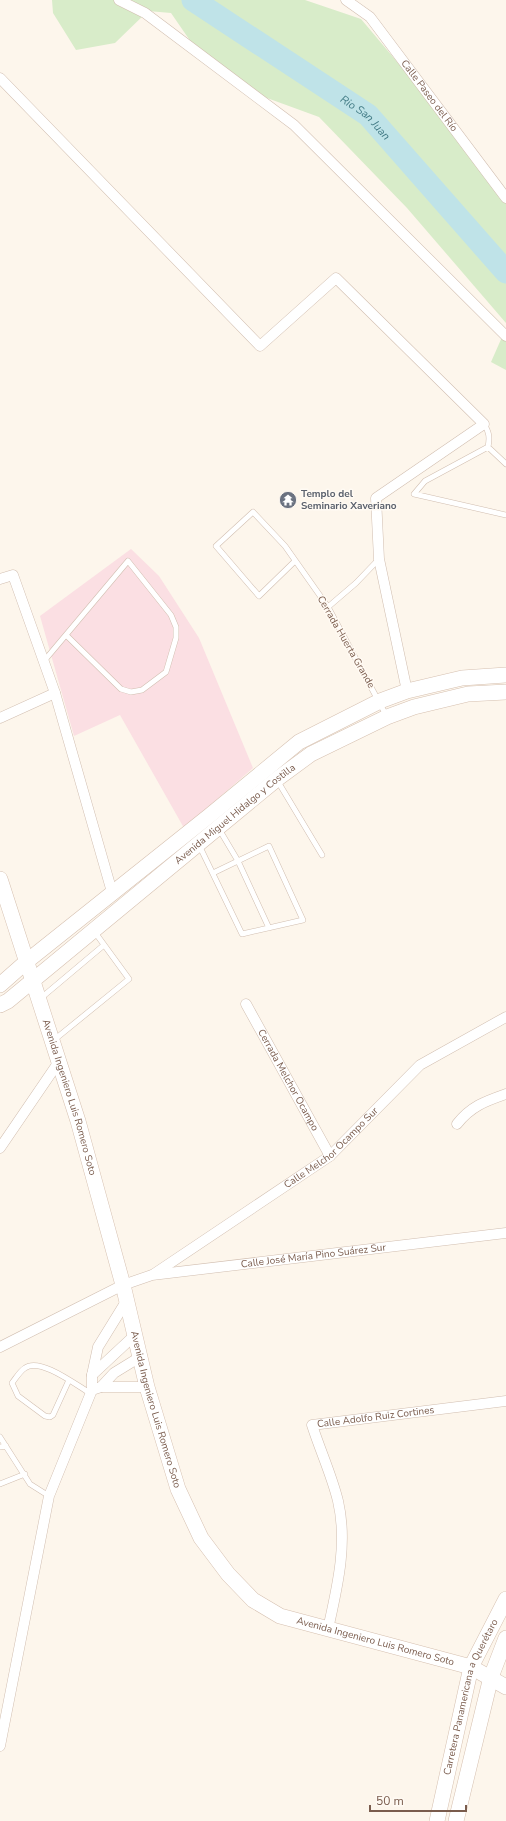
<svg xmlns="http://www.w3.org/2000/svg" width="506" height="1821" viewBox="0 0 506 1821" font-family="'Nunito Sans',sans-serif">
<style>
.medical{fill:#fbdfe3}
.green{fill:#d8ecc9}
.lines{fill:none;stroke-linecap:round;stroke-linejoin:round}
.river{stroke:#bfe3e8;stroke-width:23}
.lane-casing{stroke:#d1beb0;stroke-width:6}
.street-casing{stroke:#d1beb0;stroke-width:11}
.secondary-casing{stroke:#d6c0b0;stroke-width:16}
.lane{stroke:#fff;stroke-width:5}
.street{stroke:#fff;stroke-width:10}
.secondary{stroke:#fff;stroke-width:15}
.labels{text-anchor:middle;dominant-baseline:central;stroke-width:3;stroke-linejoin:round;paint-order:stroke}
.street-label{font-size:10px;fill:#7a5c4d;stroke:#fffaf3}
.worship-label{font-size:10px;font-weight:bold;fill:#5b616d;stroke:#fffaf3;text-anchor:start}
.water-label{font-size:11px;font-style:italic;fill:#437c86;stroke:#fffaf3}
</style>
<rect width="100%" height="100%" fill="#fdf6ec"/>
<path class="medical" d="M 131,549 L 159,576 L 199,638 L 253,768 L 184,828 L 120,715 L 74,736 L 40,616 Z"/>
<path class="green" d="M 52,0 L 305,0 L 361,19 L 441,114 L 506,198 L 506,323 L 407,208 L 319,117 L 253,93 L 202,58 L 171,13 L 148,11 L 115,43 L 76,50 L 53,13 Z
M 506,328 L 506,370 L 491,362 Z"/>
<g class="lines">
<path class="river" id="s1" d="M 193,0 L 368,115 L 506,272"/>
<defs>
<path id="lane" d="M 484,424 C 489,432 490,437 488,447 L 506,464
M 488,447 L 425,481 L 414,494 L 506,515
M 295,561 L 259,596 L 216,546 L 253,512 L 285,546 L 328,607 L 386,715
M 328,607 L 356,583 L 379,559
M 44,661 L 128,561 L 171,615 L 176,627 L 176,638 L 166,672 L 142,690 L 131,692 L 121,689 L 66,635
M 277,780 L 322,855
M 219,829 L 238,861 L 269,928
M 199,845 L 242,934 L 303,920 L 269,846 L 213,873
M 41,998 L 104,945
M 54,1040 L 129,979 L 94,931
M 69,1380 L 53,1415 L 50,1417 L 45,1416 L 18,1396 L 12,1383 C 16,1378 20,1371 25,1368 C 40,1357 76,1385 90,1393
M 0,1437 L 30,1484 L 49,1496
M 0,1447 L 6,1446
M 0,1484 L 25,1474"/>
<g id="street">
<path d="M 119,0 L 145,13 L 294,125 L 506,336"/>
<path id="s2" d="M 346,0 L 370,17 L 506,198"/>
<path d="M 0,78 L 260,346 L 336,278 L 484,424 L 376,498 L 379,559 L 407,691"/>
<path d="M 0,579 L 13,575 L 55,693 L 112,892"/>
<path d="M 0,718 L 55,693"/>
<path id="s3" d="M 246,1004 L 330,1156"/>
<path d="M 457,1124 C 471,1106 486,1101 506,1094"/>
<path d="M 0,1148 L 58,1063"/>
<path id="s4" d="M 154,1274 L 330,1156 L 420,1065 L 506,1017"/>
<path id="s5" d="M 0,1347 L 123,1285 L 152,1275 L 506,1233"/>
<path d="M 92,1375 L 135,1335"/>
<path d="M 101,1387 L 114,1373 L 140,1357"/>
<path d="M 92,1390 L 101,1387 L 147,1387"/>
<path id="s6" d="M 328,1629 C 337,1588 348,1544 338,1501 C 332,1476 320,1450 312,1425 L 506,1401"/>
<path d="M 0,1746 L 49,1496 L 92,1390 L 92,1375 L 98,1347 L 127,1300"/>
</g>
<g id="secondary">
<path id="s7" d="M 0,879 L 78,1121 L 123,1285 L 147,1387 L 178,1489 L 201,1538 L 228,1574 L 253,1600 L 280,1616 L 471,1667 L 506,1687"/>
<path d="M 0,985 L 26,962 L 209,816 L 299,742 L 380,701 L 407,691 L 462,678 L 506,675"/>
<path id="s8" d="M 0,1005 L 8,1001 L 277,779 L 311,754 L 387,717 L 414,707 L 468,694 L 506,692"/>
<path id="s9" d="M 437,1821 L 471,1667 L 506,1599"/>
<path d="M 456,1821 L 491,1677 L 506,1638"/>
</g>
</defs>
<use href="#lane" class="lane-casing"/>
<use href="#street" class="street-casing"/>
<use href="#secondary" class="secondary-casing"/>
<use href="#lane" class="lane"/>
<use href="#street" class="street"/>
<use href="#secondary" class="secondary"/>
</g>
<defs>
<symbol id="temple-disc" viewBox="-11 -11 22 22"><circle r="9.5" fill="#6b7280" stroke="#fffaf3"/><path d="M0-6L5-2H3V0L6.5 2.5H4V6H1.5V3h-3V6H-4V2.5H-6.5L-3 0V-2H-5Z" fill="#fff"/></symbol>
</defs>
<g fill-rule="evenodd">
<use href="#temple-disc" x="278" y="490" width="20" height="20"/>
</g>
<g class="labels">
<g class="street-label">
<text stroke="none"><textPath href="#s2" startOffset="128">Calle Paseo del Río</textPath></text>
<text transform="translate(346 642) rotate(60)">Cerrada Huerta Grande</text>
<text stroke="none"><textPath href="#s8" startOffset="303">Avenida Miguel Hidalgo y Costilla</textPath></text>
<text stroke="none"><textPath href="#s3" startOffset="87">Cerrada Melchor Ocampo</textPath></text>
<text stroke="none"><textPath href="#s7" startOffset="229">Avenida Ingeniero Luis Romero Soto</textPath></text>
<text stroke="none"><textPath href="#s4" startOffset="218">Calle Melchor Ocampo Sur</textPath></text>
<text stroke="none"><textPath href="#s5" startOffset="331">Calle José María Pino Suárez Sur</textPath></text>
<text stroke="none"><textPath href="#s7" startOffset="553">Avenida Ingeniero Luis Romero Soto</textPath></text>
<text stroke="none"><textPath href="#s6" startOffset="274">Calle Adolfo Ruiz Cortines</textPath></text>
<text stroke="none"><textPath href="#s7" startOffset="901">Avenida Ingeniero Luis Romero Soto</textPath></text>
<text stroke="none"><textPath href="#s9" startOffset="129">Carretera Panamericana a Querétaro</textPath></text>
</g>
<g class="worship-label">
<text x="301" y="494">Templo del<tspan x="301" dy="12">Seminario Xaveriano</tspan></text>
</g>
<g class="water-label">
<text stroke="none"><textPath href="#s1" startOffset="209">Rio San Juan</textPath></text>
</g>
</g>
<path d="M370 1805v6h96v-6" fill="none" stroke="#7a5c4d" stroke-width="2"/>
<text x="376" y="1805" font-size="12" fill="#7a5c4d" stroke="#fffaf3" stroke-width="3" paint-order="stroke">50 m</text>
</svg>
